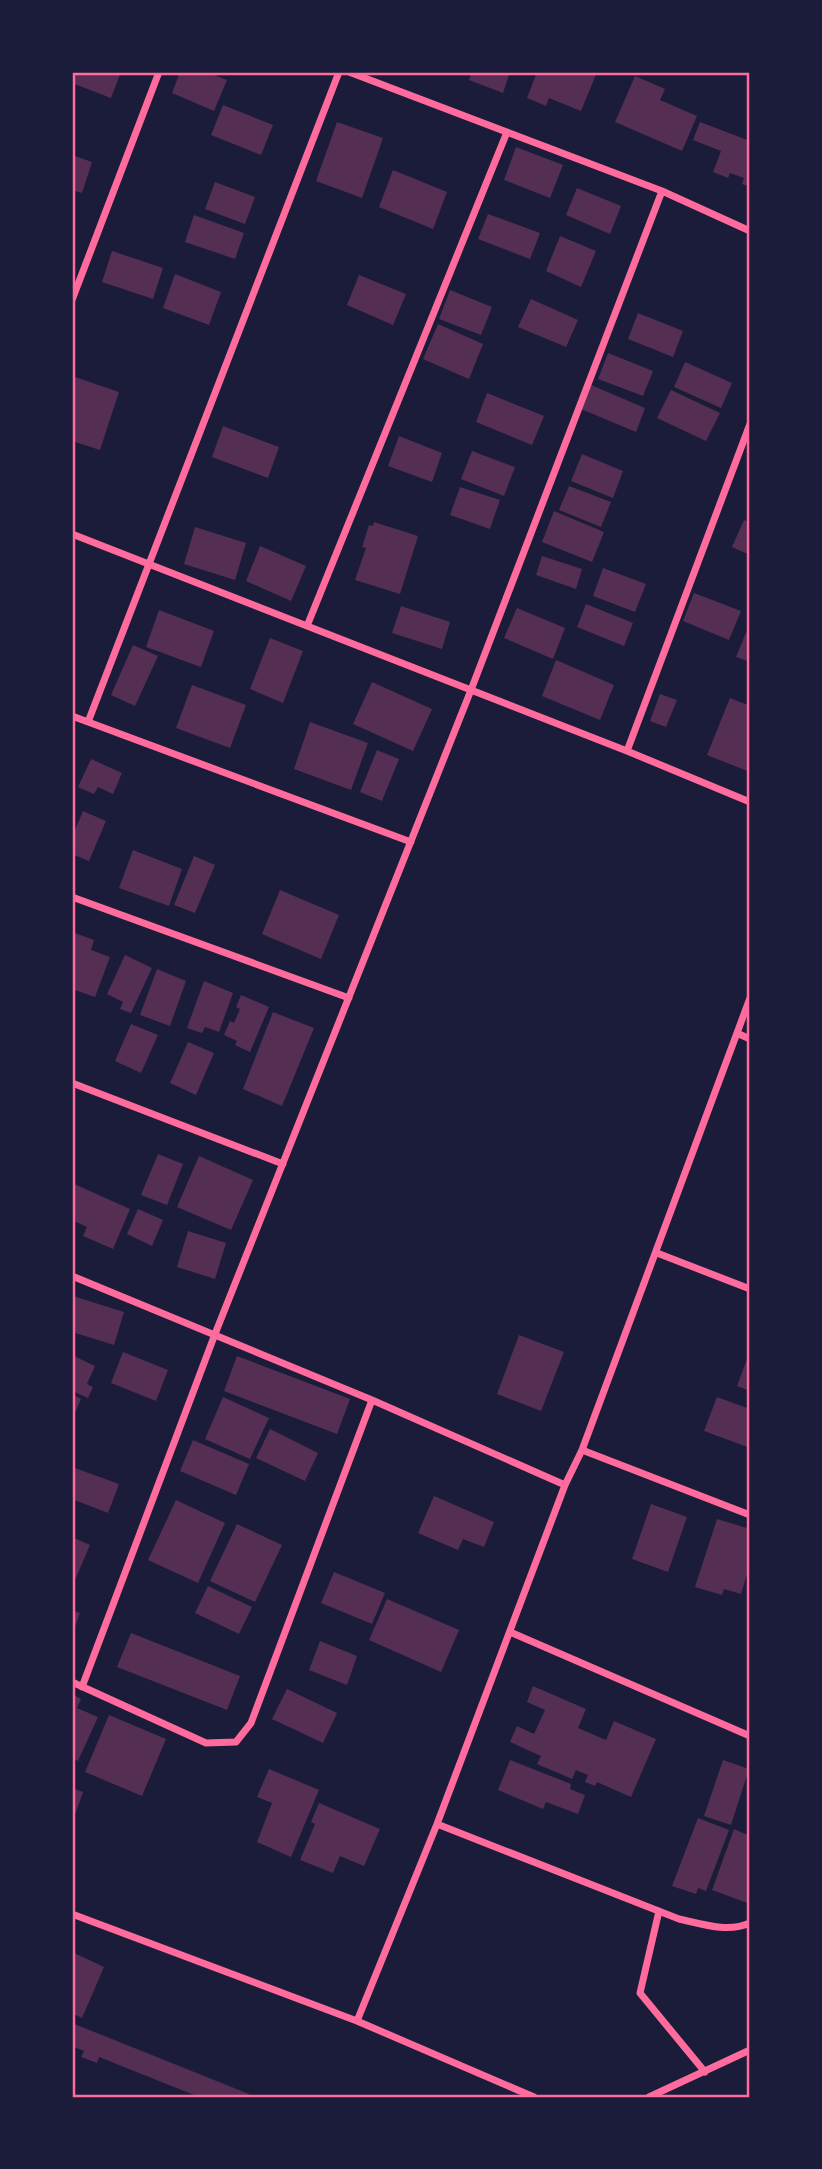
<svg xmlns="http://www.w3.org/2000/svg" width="822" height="2169" viewBox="0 0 822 2169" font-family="Montserrat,sans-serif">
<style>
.building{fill:#542f53}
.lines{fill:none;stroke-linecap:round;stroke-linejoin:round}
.minor{stroke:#ff6b9d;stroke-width:7}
.neatline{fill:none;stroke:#ff6b9d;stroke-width:2.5}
</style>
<rect width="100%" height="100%" fill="#1b1b3a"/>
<path class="building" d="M 76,72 L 121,72 L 111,98 L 72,83 Z
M 180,72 L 207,72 L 227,80 L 214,111 L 172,93 Z
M 472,72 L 510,72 L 503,93 L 469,80 Z
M 537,72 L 597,72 L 581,111 L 549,98 L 546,106 L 527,98 Z
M 635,76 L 665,89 L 660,100 L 697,116 L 682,151 L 615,122 Z
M 223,105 L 273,125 L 261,155 L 211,135 Z
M 337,122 L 383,138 L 362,198 L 316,181 Z
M 700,122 L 750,141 L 750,187 L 742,184 L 744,178 L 730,173 L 728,178 L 713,172 L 721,151 L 693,140 Z
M 516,147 L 563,165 L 550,198 L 504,180 Z
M 72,155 L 92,162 L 82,193 L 72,190 Z
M 393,170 L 447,192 L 433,229 L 379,207 Z
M 215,182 L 255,197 L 245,224 L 205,209 Z
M 577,188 L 621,206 L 610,234 L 566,215 Z
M 488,214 L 540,233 L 530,259 L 478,239 Z
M 194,215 L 244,233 L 235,259 L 185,242 Z
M 560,236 L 596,251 L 581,287 L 546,271 Z
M 112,251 L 163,268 L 153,299 L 102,282 Z
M 175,274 L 221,292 L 209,325 L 163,308 Z
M 359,275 L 406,294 L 393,325 L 347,305 Z
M 450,290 L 492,307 L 481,335 L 439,319 Z
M 531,299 L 578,320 L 566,347 L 518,327 Z
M 638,313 L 683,331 L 673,357 L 628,339 Z
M 438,324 L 483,344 L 469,379 L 423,359 Z
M 608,353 L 653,371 L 643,396 L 598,379 Z
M 685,362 L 732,383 L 721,408 L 674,387 Z
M 72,376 L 119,392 L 100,450 L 72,441 Z
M 591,385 L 645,408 L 636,432 L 581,409 Z
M 671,390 L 720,413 L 706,441 L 657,418 Z
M 487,393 L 544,416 L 532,445 L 476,422 Z
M 223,426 L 279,447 L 268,478 L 212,457 Z
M 399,436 L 442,453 L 432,482 L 388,466 Z
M 472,451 L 515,467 L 504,496 L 461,479 Z
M 582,454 L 623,471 L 613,498 L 571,481 Z
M 569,486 L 611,502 L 601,527 L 559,510 Z
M 460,487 L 500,500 L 490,529 L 450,515 Z
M 554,511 L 604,532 L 592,562 L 542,542 Z
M 744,520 L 750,523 L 750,555 L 732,547 Z
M 374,522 L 418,536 L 400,594 L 355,580 L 366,548 L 362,547 L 369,525 L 373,526 Z
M 195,527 L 246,543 L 235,580 L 184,564 Z
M 260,546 L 306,566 L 291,601 L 246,581 Z
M 542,556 L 582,569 L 576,589 L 536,575 Z
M 603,568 L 646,584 L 635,612 L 593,596 Z
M 694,593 L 741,611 L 729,640 L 683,621 Z
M 586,604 L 633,623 L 624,646 L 577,627 Z
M 401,606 L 450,622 L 442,649 L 392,633 Z
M 517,608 L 565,628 L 553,659 L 504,638 Z
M 159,610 L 214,631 L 201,667 L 146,647 Z
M 750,623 L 750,662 L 736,657 Z
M 270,638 L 303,651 L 283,703 L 250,689 Z
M 133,645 L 158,656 L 135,706 L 111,695 Z
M 556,660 L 614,685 L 600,720 L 542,696 Z
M 372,682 L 432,709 L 413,751 L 353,724 Z
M 192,685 L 246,705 L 230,748 L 176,728 Z
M 660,694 L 677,700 L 666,727 L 650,721 Z
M 730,698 L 750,706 L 750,772 L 707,755 Z
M 310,722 L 368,743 L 351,790 L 294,769 Z
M 377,750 L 399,759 L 382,801 L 360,792 Z
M 91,759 L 122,773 L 113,794 L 98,787 L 94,794 L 78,787 Z
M 83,811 L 106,821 L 89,861 L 72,854 L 72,837 Z
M 133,850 L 182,869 L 169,906 L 119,888 Z
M 194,856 L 215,865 L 195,913 L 174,905 Z
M 280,890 L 339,915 L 321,959 L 262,934 Z
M 72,932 L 94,940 L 91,950 L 110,957 L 95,997 L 72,989 Z
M 125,955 L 152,968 L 131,1013 L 120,1009 L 123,1002 L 107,994 Z
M 157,969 L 186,981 L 170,1026 L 140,1015 Z
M 204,981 L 233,993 L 219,1032 L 205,1027 L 202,1033 L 187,1028 Z
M 241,995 L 269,1007 L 250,1052 L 235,1045 L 237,1041 L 224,1035 L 230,1021 L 234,1023 L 240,1009 L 236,1007 Z
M 273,1012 L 314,1028 L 282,1106 L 243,1089 Z
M 131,1024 L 158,1035 L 141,1073 L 115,1061 Z
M 188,1042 L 214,1053 L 196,1095 L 170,1083 Z
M 158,1154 L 183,1164 L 167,1205 L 141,1195 Z
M 199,1156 L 253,1180 L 231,1230 L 177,1207 Z
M 72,1183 L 130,1209 L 113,1249 L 83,1236 L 87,1227 L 72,1220 Z
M 138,1209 L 163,1220 L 152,1246 L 127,1234 Z
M 188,1231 L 226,1243 L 215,1279 L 177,1267 Z
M 73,1296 L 124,1312 L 114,1345 L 72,1332 Z
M 519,1335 L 564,1352 L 541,1411 L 497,1394 Z
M 750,1351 L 750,1391 L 737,1386 Z
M 123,1352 L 168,1370 L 156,1401 L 111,1383 Z
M 72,1355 L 95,1366 L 87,1384 L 93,1387 L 88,1398 L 72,1391 Z
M 237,1356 L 350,1399 L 337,1434 L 224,1391 Z
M 72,1394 L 81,1399 L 72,1420 Z
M 223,1397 L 269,1418 L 250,1459 L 205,1439 Z
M 717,1397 L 750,1409 L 750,1448 L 704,1431 Z
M 270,1429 L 318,1453 L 305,1481 L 256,1458 Z
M 193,1440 L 249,1464 L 236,1495 L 180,1471 Z
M 72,1467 L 119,1484 L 108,1513 L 72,1499 Z
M 434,1496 L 494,1522 L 484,1547 L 463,1539 L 458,1550 L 418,1533 Z
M 176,1500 L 225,1523 L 198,1583 L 148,1560 Z
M 651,1504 L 687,1517 L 668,1572 L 632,1559 Z
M 717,1519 L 750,1529 L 750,1564 L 741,1594 L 724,1589 L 722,1595 L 695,1587 Z
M 237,1524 L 282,1545 L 255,1602 L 210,1581 Z
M 72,1537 L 90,1545 L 72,1587 Z
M 334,1572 L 385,1593 L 372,1624 L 321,1603 Z
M 208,1586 L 252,1607 L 239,1634 L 195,1613 Z
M 387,1599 L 459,1630 L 441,1672 L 369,1640 Z
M 72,1610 L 80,1613 L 72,1635 Z
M 131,1633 L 240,1676 L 227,1710 L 117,1667 Z
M 320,1641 L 357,1656 L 347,1685 L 309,1670 Z
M 533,1686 L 586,1709 L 578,1728 L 606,1740 L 614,1721 L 656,1739 L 631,1797 L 597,1782 L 595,1786 L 585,1782 L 588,1775 L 576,1770 L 572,1779 L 537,1764 L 541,1756 L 510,1742 L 517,1726 L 534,1734 L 545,1710 L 527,1702 Z
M 287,1689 L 337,1713 L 323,1743 L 272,1719 Z
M 72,1694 L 81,1699 L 77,1708 L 98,1717 L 78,1761 L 72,1758 Z
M 109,1715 L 166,1739 L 142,1796 L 85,1772 Z
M 510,1760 L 571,1784 L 570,1789 L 585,1795 L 578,1814 L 546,1802 L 543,1809 L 498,1790 Z
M 723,1760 L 749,1769 L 731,1825 L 704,1816 Z
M 269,1769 L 319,1790 L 291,1857 L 257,1842 L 272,1803 L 257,1797 Z
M 72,1788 L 83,1792 L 72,1823 Z
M 319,1803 L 380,1829 L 364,1866 L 340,1856 L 333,1873 L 300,1860 L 315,1824 L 311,1822 Z
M 698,1818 L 729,1830 L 706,1891 L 698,1888 L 696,1894 L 672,1886 Z
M 734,1829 L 750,1836 L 750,1904 L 712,1890 Z
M 72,1952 L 104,1967 L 82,2018 L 72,2013 Z
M 72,2023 L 249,2094 L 247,2097 L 199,2097 L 99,2057 L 97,2063 L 81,2057 L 84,2051 L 72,2046 Z"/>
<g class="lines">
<path class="minor" d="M 349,72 L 662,191 L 750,231
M 72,300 L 159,72
M 72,534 L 627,751 L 750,802
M 307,626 L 507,132
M 72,716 L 411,842
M 88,722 L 339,72
M 627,751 L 750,424
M 72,897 L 349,998
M 739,1034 L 750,1039
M 72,1083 L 283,1164
M 657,1253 L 750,1289
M 72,1276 L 372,1400 L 565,1485
M 582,1450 L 750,1515
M 510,1632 L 750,1736
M 72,1682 L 206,1743 L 236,1742 L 251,1723 L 372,1400
M 82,1687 L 215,1334 L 471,690 L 662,191
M 437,1824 L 679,1919 C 702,1924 728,1933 750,1923
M 659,1911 L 640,1993 L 705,2072
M 72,1914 L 357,2021 L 534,2097
M 357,2021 L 437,1824 L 565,1485 L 582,1450 L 750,998
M 649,2097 L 750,2050"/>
</g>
<rect width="822" height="2169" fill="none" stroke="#1b1b3a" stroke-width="147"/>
<rect x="74" y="74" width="674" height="2022" class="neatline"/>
</svg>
